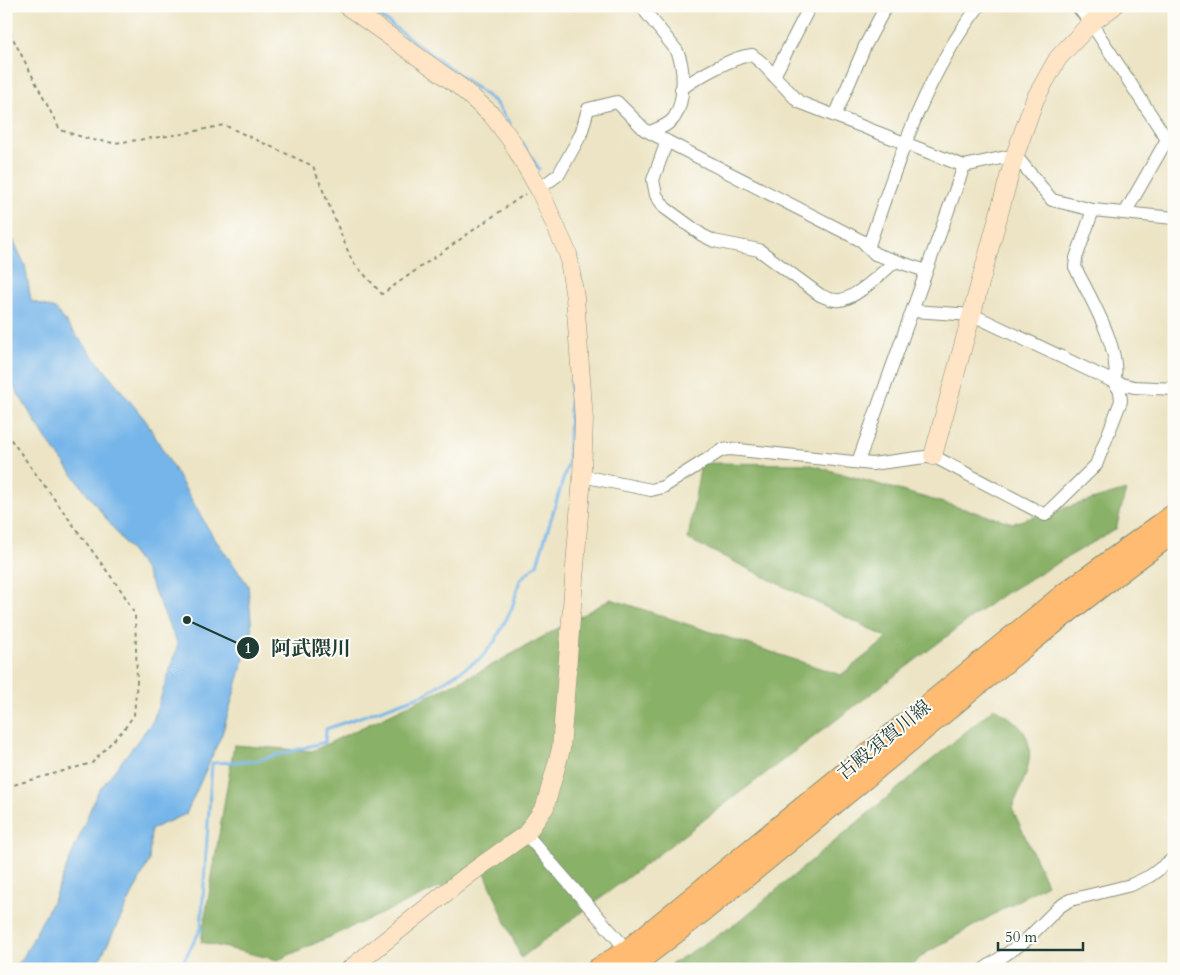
<svg xmlns="http://www.w3.org/2000/svg" width="1180" height="975" viewBox="0 0 1180 975" font-family="Cardo,'Noto Serif JP',serif">
<style>
.forest{fill:#8ab167;stroke:#54774e}
.water{fill:#76b5e9;stroke:#4a798e}
.lines{fill:none;stroke-linecap:round;stroke-linejoin:round}
.stream{stroke:#76b5e9;stroke-width:3}
.street-casing{stroke:#86907c;stroke-width:14}
.secondary-casing{stroke:#86907c;stroke-width:19}
.primary-casing{stroke:#86907c;stroke-width:22}
.path{stroke:#86907c;stroke-width:2;stroke-dasharray:4 4;stroke-linecap:butt}
.street{stroke:#fff;stroke-width:12}
.secondary{stroke:#ffe4c6;stroke-width:18}
.primary{stroke:#febb71;stroke-width:20}
.labels{text-anchor:middle;dominant-baseline:central;stroke-width:4;stroke-linejoin:round;paint-order:stroke}
.street-label{font-size:19px;fill:#1f3d34;stroke:#fdfcf7}
.leader{fill:none;stroke:#1f3d34;stroke-width:2}
.callout-dot{fill:#1f3d34;stroke:#fdfcf7;stroke-width:2}
.mark-label{font-size:15px;text-anchor:middle;font-weight:bold;fill:#fff}
.callout-label{font-size:20px;text-anchor:middle;font-weight:bold;fill:#1f3d34;stroke:#fdfcf7;stroke-width:4;stroke-linejoin:round;paint-order:stroke}
</style>
<rect width="100%" height="100%" fill="#fdfcf7"/>
<filter id="ink" filterUnits="userSpaceOnUse"><feTurbulence type="fractalNoise" baseFrequency=".02" numOctaves="2"/><feDisplacementMap in="SourceGraphic" scale="10" xChannelSelector="R" yChannelSelector="G"/><feConvolveMatrix kernelMatrix="1 2 1 2 8 2 1 2 1" color-interpolation-filters="sRGB"/></filter>
<filter id="wash" filterUnits="userSpaceOnUse"><feTurbulence type="fractalNoise" baseFrequency=".0096" numOctaves="4" result="noise"/><feDisplacementMap in="SourceGraphic" scale="20" xChannelSelector="R" yChannelSelector="G"/><feGaussianBlur stdDeviation="1.12" result="paint"/><feColorMatrix in="noise" values="0 0 0 0 0 0 0 0 0 0 0 0 0 0 0 0 0 1.4 0 .05"/><feComposite in="paint" operator="in"/></filter>
<g filter="url(#wash)">
<rect width="100%" height="100%" fill="#ece4c4"/>
<path class="forest" d="M 701,463 L 808,464 L 1013,523 L 1126,490 L 1116,529 L 999,597 L 521,958 L 483,868 L 278,960 L 201,942 L 234,745 L 312,751 L 483,670 L 611,599 L 841,675 L 888,638 L 688,539 Z
M 994,708 C 1001,712 1010,717 1016,723 C 1043,746 1023,782 1012,808 L 1047,884 L 926,953 L 907,969 L 664,969 L 737,923 Z"/>
<path class="water" d="M 6,225 L 25,265 L 31,301 L 55,309 L 146,421 L 212,535 L 248,585 L 252,632 L 222,734 L 186,814 L 151,829 L 149,861 L 101,957 L 91,969 L 10,969 L 23,958 L 54,898 L 97,793 L 153,721 L 178,645 L 145,570 L 46,439 L 6,374 Z"/>
<g class="lines">
<path class="stream" d="M 366,6 L 495,102 L 510,124
M 523,144 L 539,169
M 577,257 L 583,293
M 584,306 L 585,320
M 179,969 L 201,929 L 212,763 L 255,761 L 325,742 L 326,729 L 425,694 L 481,658 L 495,641 L 512,608 L 520,580 L 537,564 L 568,464 L 571,381"/>
</g>
</g>
<g filter="url(#ink)">
<g class="lines">
<defs>
<path id="street" d="M 641,6 L 677,51 C 685,67 685,102 674,118 C 668,126 659,128 650,132
M 1077,6 L 1091,23 L 1168,141
M 774,76 L 810,6
M 681,89 C 696,78 734,56 752,55 L 761,62 L 799,102 L 964,166 L 1015,155 L 1052,200 L 1093,210 L 1174,218
M 835,116 L 865,46 L 886,6
M 667,141 L 653,180 L 656,195 L 665,208 L 702,235 L 714,241 L 759,250 L 820,295 C 827,298 833,301 840,300 C 857,298 882,272 896,261
M 539,189 L 559,174 L 581,134 L 588,109 L 617,102 L 645,130 L 862,241 L 875,254 L 926,271
M 1125,213 L 1165,143 L 1174,137
M 868,248 C 897,164 924,77 979,6
M 913,311 L 973,315 L 1114,382 L 1134,387 L 1174,389
M 858,462 L 964,166
M 582,476 L 651,490 L 663,487 L 722,450 L 730,449 L 872,464 L 933,456 L 1045,515 L 1096,465 L 1121,401 L 1120,391 L 1114,382 C 1123,351 1089,296 1075,267 L 1076,258 L 1093,210
M 526,834 L 627,950
M 984,969 L 1024,942 L 1059,907 L 1070,900 L 1131,885 L 1150,876 L 1174,858"/>
<path id="secondary" d="M 347,6 L 459,86 L 492,115 L 511,140 L 539,189 L 568,254 L 575,298 L 584,420 L 582,476 L 561,749 L 545,807 L 526,834 L 468,875 L 350,969
M 933,456 L 1015,155 L 1035,99 L 1058,58 L 1091,23 L 1114,6"/>
<path id="primary" d="M 597,969 L 627,950 L 1066,592 L 1174,514
M 629,969 C 815,829 985,669 1174,533"/>
</defs>
<use href="#street" class="street-casing"/>
<use href="#secondary" class="secondary-casing"/>
<use href="#primary" class="primary-casing"/>
<path class="path" d="M 6,25 L 60,130 L 92,140 L 115,143 L 182,134 L 224,125 L 313,166 L 352,261 L 382,294 L 525,194
M 6,433 L 123,593 L 135,615 L 137,681 L 134,715 L 124,729 L 92,763 L 6,787"/>
<use href="#street" class="street"/>
<use href="#secondary" class="secondary"/>
<use href="#primary" class="primary"/>
</g>
</g>
<g class="labels">
<g class="street-label">
<text transform="translate(884 740) rotate(-39)">古殿須賀川線</text>
</g>
</g>
<path class="leader" d="M187 620L248 648"/>
<g class="callout-dot">
<circle cx="187" cy="620" r="5"/>
<circle cx="248" cy="648" r="12"/>
</g>
<g class="mark-label">
<text x="248" y="653">1</text>
</g>
<g class="callout-label">
<text x="311" y="655">阿武隈川</text>
</g>
<rect width="1180" height="975" fill="none" stroke="#fdfcf7" stroke-width="25"/>
<path d="M998 942v8h85v-8" fill="none" stroke="#1f3d34" stroke-width="2.5"/>
<text x="1005" y="942" font-size="15" fill="#1f3d34" stroke="#fdfcf7" stroke-width="4" paint-order="stroke">50 m</text>
</svg>
